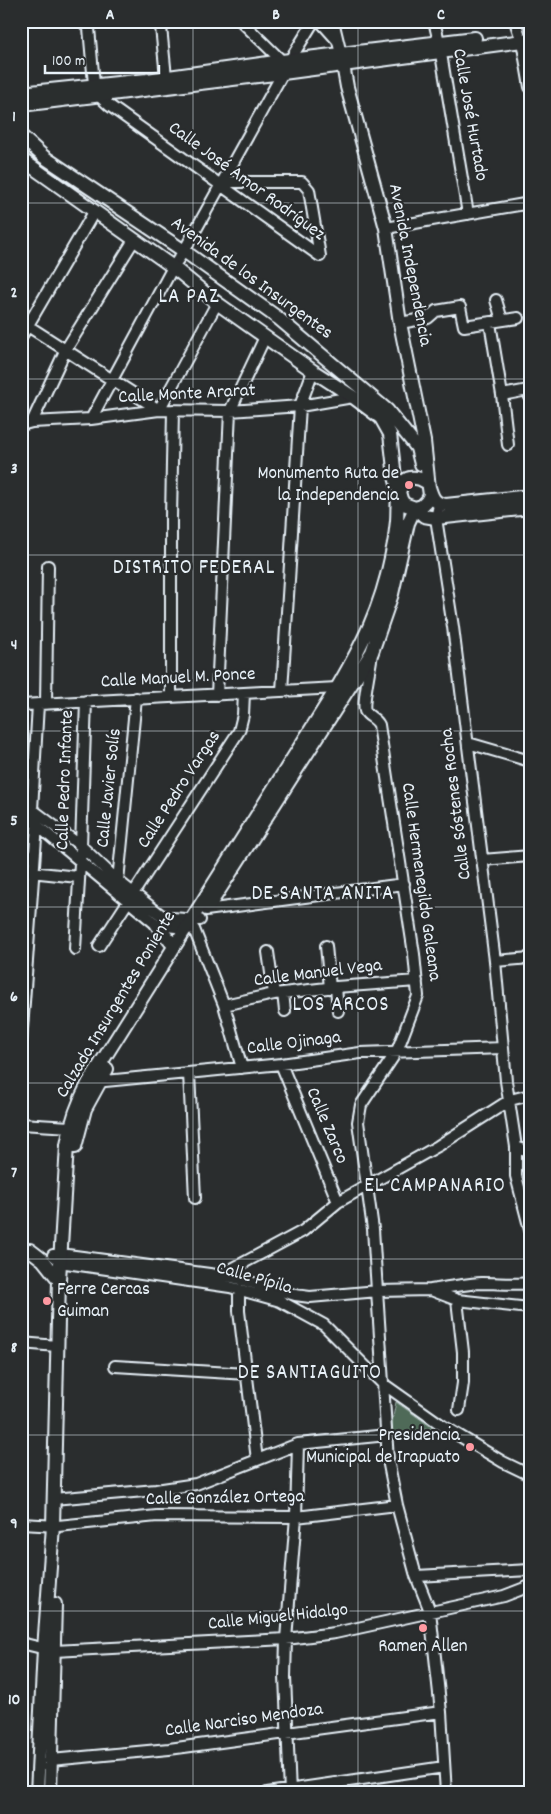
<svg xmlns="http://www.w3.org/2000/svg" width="551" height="1814" viewBox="0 0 551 1814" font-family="Dekko,sans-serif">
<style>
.green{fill:#506a59;stroke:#9caea8}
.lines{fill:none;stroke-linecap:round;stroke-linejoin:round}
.minor-casing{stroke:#e8f1f8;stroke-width:14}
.major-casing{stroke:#e8f1f8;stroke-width:16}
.minor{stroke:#2a2d2e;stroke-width:10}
.major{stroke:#2a2d2e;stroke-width:12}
.grid{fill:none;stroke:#e8f1f8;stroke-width:1;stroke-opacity:0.55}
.poi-dot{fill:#ff9aa2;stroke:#2a2d2e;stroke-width:2}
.labels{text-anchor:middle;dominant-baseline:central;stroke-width:4.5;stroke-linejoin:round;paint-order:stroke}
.street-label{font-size:19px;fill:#e8f1f8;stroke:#2a2d2e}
.poi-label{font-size:19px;fill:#e8f1f8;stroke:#2a2d2e;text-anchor:end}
.quarter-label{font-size:21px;letter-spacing:1px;fill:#e8f1f8;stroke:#2a2d2e}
.neatline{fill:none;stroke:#e8f1f8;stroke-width:2}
.grid-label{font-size:16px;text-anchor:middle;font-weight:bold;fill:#e8f1f8}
</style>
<rect width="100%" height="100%" fill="#2a2d2e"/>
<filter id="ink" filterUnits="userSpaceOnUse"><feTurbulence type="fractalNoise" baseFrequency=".02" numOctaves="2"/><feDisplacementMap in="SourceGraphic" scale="10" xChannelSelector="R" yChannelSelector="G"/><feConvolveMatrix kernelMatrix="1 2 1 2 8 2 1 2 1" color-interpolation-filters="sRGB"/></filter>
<g filter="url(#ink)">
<path class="green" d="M 396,1402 L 433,1428 L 389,1436 Z"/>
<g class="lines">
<defs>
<path id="minor" d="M 81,21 L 89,28 L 94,84 L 98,95 L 110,106 L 320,256
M 155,21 L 161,27 L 166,77
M 241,21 L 282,61 L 282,65
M 320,21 L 337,40
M 333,21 L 341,54
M 434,21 L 439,42 L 468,214
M 515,21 L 519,33
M 522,41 L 530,87
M 223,182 L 302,182 L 309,190 L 320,256
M 386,228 L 530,203
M 496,300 L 502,320
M 400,323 L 428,318 L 436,311 L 460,307 L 464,326 L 518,318
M 490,323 L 502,395 L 508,445
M 28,326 L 159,410 L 217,303
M 21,337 L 94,212
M 502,395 L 528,390 L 530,397
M 91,419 L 173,267 L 184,251 L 290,60 L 314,21
M 32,422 L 65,351 L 134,240
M 21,425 L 32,422 L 91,419 L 159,410 L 230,411 L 300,406 L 353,397
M 439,505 L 436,518 L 453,627 L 495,961 L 506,1081 L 516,1147 L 516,1176 L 530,1230
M 372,653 C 371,664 362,703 365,711 C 368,717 376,718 379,725 L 414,954 L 418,996 L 397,1051 L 361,1105 L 358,1122 L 373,1229 L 388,1460 L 397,1505 L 416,1576 L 430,1611 L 441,1712 L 446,1793
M 282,691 L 300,406 L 313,371
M 217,695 L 230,411 L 265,337
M 171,697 L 171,518 L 173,410
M 46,703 L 48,566
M 21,705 L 337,688
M 468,743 L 530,761
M 21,801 L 81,846 L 118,881 L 161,915 L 172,918 L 200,920
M 32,810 L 38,704
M 21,812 L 157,925 L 194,929 L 224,1005 L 242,1068
M 482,860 L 530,856
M 21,871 L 78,877
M 118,881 L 136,698
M 206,910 L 404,884
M 99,946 L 239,731 L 243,715 L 244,693
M 326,946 L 330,988
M 75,949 L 81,846 L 86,701
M 268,952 L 274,994
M 495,961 L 530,958
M 336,987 L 338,1011
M 283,993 L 285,1011
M 224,1005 L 274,994 L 336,987 L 417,981
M 21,1043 L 37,824
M 281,1064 L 338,1202
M 189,1073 L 195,1198
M 95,1082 L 281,1064 L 360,1053 L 503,1048
M 21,1124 L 70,1127
M 516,1147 L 530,1152
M 53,1255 L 60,1261 L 66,1263 L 230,1287 L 280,1301 L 324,1325 L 382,1383 L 443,1426 L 503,1462 L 530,1475
M 55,1255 L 60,1254 L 232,1277 L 295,1295 L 310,1297 L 378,1291 L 431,1290 L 457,1300 L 530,1308
M 219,1276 L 303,1231 L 338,1202 L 438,1146 L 510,1100 L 530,1095
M 239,1289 L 239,1311 L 257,1460
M 431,1290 C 448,1287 465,1284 482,1283 C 499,1283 514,1285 530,1283
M 457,1300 L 463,1352 L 463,1383 L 459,1410
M 21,1343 L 57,1346
M 115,1366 L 247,1374
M 53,1499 L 156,1490 L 196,1484 L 298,1444 L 387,1435
M 21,1524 L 58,1526 L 157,1516 L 296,1517 L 397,1505
M 416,1576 L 530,1570
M 21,1643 L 54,1651 L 286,1639 L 335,1633 L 504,1596 L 530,1586
M 51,1760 L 169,1749 L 441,1712
M 267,1793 L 444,1767
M 290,1793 L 285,1677 L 286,1639 L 296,1517 L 298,1444"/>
<path id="major" d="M 21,93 L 147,80 L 282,61 L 475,38
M 21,105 L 283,73 L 530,40
M 21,136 L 44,157 L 184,251 L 278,318 L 387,410 L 411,440 L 417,448 L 421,464
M 21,159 L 173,267 L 217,303 L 313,371 L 353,397 L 381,418 L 390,434 L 395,477 L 401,499 L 404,504 L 415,508 L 422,506 L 427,501 L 430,495 L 429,488 L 424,441 L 400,323 L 386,228 L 347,87 L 341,54
M 429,487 C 432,497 434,504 446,505 L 530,496
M 415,508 L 424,516 L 436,518 L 530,508
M 209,906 L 372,652 L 392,594 L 408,523 L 415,508
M 157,925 L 174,946
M 75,1147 L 85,1109 L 107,1069
M 30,1250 L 43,1260 L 59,1280
M 37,1793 L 44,1649 L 53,1526 L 59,1280 L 67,1145 C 71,1122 78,1102 89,1082 L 337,688 C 362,645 381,608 391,558 C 394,546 396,533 397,521 C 398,509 396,497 401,487 C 405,475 417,476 426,482
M 50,1793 L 55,1604"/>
</defs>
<use href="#minor" class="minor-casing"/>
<use href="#major" class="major-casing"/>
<use href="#minor" class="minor"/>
<use href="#major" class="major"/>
</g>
</g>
<path class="grid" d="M 193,21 L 193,1793M 358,21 L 358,1793M 21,203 L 530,203M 21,379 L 530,379M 21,555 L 530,555M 21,731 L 530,731M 21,907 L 530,907M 21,1083 L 530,1083M 21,1259 L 530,1259M 21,1435 L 530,1435M 21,1611 L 530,1611"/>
<g class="poi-dot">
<circle cx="409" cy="485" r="5"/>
<circle cx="47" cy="1301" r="5"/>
<circle cx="470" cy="1447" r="5"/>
<circle cx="423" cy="1628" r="5"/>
</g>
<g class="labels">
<g class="street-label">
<text transform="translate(469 115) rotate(80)">Calle José Hurtado</text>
<text transform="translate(246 182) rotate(36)">Calle José Amor Rodríguez</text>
<text transform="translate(409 265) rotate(79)">Avenida Independencia</text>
<text transform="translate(251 279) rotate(36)">Avenida de los Insurgentes</text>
<text transform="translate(187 395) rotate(-3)">Calle Monte Ararat</text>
<text transform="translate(178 679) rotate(-3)">Calle Manuel M. Ponce</text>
<text transform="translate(66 780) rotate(-88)">Calle Pedro Infante</text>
<text transform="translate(110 788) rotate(-84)">Calle Javier Solís</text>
<text transform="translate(180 790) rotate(-57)">Calle Pedro Vargas</text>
<text transform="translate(457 804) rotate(-97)">Calle Sóstenes Rocha</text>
<text transform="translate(420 882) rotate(82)">Calle Hermenegildo Galeana</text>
<text transform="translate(318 974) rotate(-7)">Calle Manuel Vega</text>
<text transform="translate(117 1005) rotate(-59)">Calzada Insurgentes Poniente</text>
<text transform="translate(294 1044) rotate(-7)">Calle Ojinaga</text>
<text transform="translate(326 1126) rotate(67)">Calle Zarco</text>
<text transform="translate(254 1279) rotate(16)">Calle Pípila</text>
<text transform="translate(225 1499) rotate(-1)">Calle González Ortega</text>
<text transform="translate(278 1618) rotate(-6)">Calle Miguel Hidalgo</text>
<text transform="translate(244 1721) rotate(-8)">Calle Narciso Mendoza</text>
</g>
<g class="poi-label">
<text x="399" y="474">Monumento Ruta de<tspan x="399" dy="22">la Independencia</tspan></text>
<text x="57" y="1290" text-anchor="start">Ferre Cercas<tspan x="57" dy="22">Guiman</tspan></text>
<text x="460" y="1436">Presidencia<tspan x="460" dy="22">Municipal de Irapuato</tspan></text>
<text x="423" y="1647" text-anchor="middle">Ramen Allen</text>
</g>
<g class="quarter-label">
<text x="189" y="298">LA PAZ</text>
<text x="194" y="569">DISTRITO FEDERAL</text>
<text x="323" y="895">DE SANTA ANITA</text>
<text x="341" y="1006">LOS ARCOS</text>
<text x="435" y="1187">EL CAMPANARIO</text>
<text x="310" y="1374">DE SANTIAGUITO</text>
</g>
</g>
<rect width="551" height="1814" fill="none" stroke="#2a2d2e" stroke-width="55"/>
<path d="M45 65v8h114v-8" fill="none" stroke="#e8f1f8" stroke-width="2.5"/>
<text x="52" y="65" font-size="15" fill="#e8f1f8" stroke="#2a2d2e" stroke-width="4" paint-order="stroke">100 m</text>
<rect x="28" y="28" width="496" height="1758" class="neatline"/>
<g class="grid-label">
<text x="110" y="19">A</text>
<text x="276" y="19">B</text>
<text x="441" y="19">C</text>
<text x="14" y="121">1</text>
<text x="14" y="297">2</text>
<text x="14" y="473">3</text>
<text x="14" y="649">4</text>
<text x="14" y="825">5</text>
<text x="14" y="1001">6</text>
<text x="14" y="1177">7</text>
<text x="14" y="1352">8</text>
<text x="14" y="1528">9</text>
<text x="14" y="1704">10</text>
</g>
</svg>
